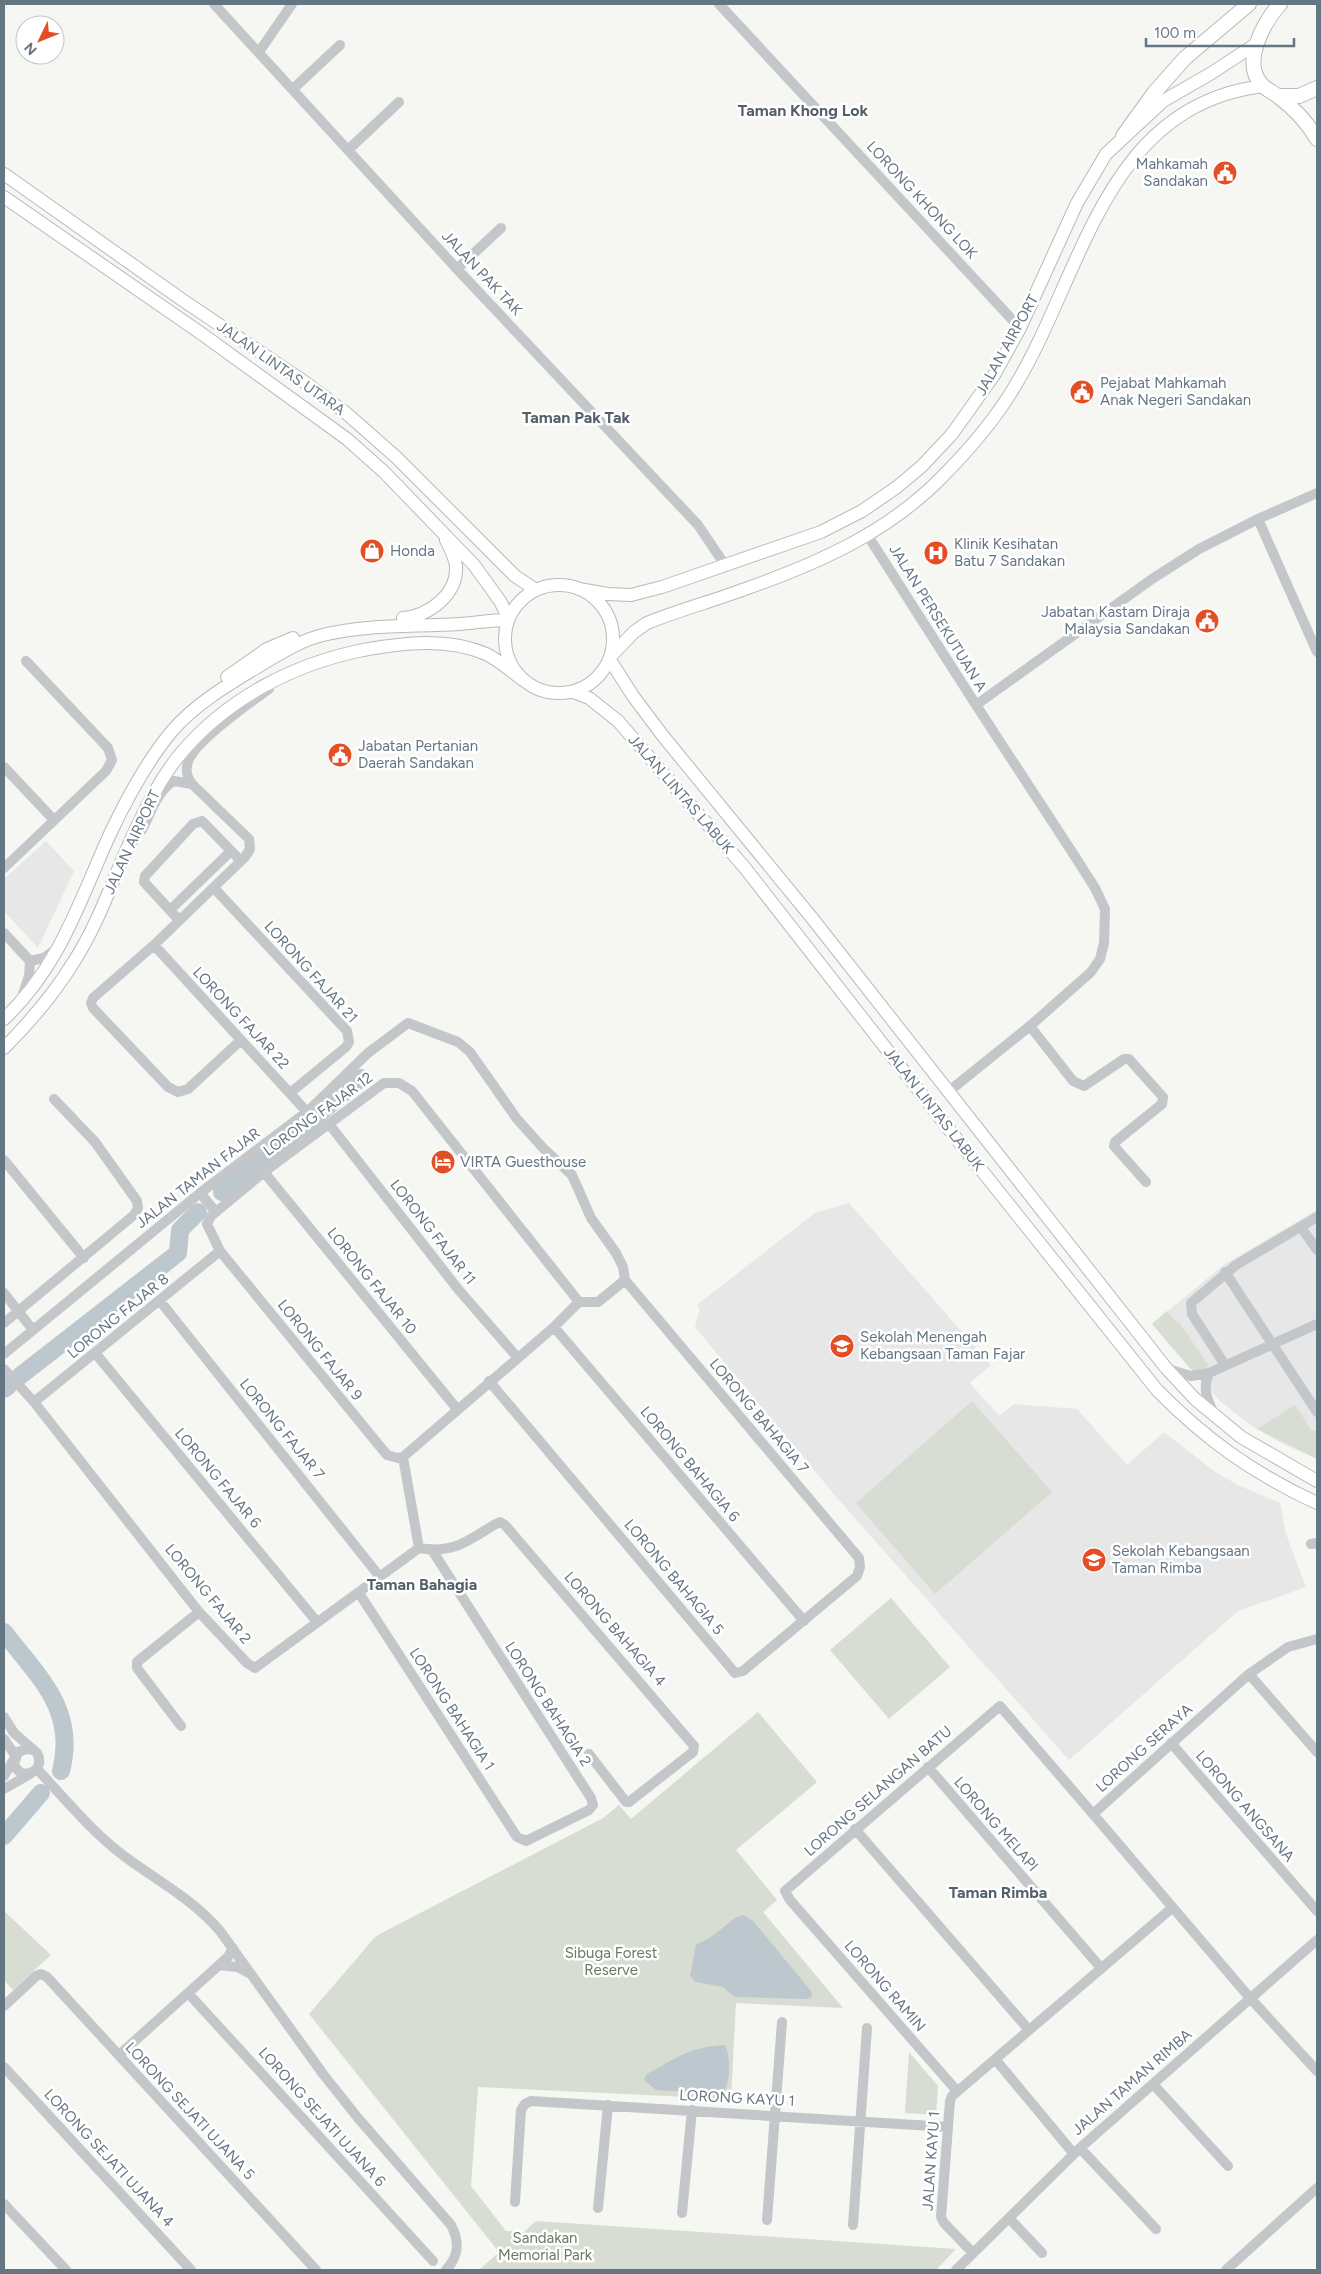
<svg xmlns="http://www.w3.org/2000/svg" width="1321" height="2274" viewBox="0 0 1321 2274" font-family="Figtree,sans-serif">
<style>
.built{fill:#e6e7e6}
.green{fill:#d7ddd3}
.water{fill:#bcc8cd}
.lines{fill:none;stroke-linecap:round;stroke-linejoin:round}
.river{stroke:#bcc8cd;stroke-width:18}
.major-casing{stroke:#b6babe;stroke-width:14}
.highway-casing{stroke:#b6b9bc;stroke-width:16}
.minor{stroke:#c3c7ca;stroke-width:10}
.major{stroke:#fff;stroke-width:12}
.highway{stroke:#fff;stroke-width:14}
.labels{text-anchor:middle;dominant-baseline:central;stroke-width:5;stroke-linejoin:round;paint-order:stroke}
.poi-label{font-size:15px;fill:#657683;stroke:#fff;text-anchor:start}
.street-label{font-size:15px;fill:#657683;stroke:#fff}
.park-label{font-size:15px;fill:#687b63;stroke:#fff}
.neighbourhood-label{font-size:16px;font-weight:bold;fill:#535f69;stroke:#fff}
</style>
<rect width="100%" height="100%" fill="#f6f6f2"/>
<path class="built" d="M 46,841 L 74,871 L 38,948 L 4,911 L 4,879 Z
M 849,1203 L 991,1365 L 970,1383 L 999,1416 L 1014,1404 L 1077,1409 L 1127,1465 L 1164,1432 L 1215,1472 L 1240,1486 L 1280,1503 L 1286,1534 L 1306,1587 L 1238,1611 L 1069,1760 L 838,1499 L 695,1327 L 700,1309 L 697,1305 L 815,1213 Z
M 1317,1210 L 1317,1459 L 1279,1442 L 1249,1424 L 1220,1401 L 1152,1324 L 1225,1264 Z"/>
<path class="green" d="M 1167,1311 L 1176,1322 L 1178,1321 L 1209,1366 L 1194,1373 L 1152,1324 Z
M 972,1401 L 1052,1492 L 935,1594 L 856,1503 Z
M 1295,1405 L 1312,1431 L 1317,1430 L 1317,1459 L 1257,1429 Z
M 891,1598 L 950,1667 L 889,1719 L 830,1650 Z
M 758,1712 L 817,1782 L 736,1850 L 777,1900 L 763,1912 L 843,2008 L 736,2003 L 731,2099 L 478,2087 L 471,2186 L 506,2231 L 524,2232 L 536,2221 L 956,2249 L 936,2270 L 479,2270 L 499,2252 L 309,2014 L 376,1936 L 603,1818 L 619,1805 L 631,1819 Z
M 4,1911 L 51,1955 L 13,1990 L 4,1980 Z
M 909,2052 L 938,2086 L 936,2115 L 905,2113 Z"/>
<path class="water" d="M 743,1915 L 753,1921 L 811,1991 L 812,1997 L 807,1999 L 735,1997 L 723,1987 L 696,1982 L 690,1976 L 696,1945 L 711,1937 L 735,1918 Z
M 724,2045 C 732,2052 730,2088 722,2094 L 656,2090 L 644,2080 L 647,2074 C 677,2058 689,2047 724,2045 Z"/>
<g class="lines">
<path class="river" d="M 222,1192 L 314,1118 L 361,1078
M 20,1376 L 178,1253 L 180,1230 L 198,1212
M 4,1389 L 8,1386
M 4,1632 C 38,1677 77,1709 61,1771
M 4,1836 L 41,1793"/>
<defs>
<path id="major" d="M 4,174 L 181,299 L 306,383 L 346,413 L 396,457 L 515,576 L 536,590
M 4,197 L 202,334 L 347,439 L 384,472 L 474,565 L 500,601 L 508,617
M505 639a54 54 0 1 1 108 0a54 54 0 1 1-108 0Z
M 579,589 L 608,594 L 631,595 L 662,587 L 821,532 L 862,511 L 897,487 L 922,466 L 952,434 L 994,375 L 1020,328 L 1077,203 L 1106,154 L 1163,101 L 1210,74 L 1256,44
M 403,618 C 429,616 458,594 456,566 C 455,557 450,548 446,540
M 612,655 L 634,632 L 647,623 C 679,610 713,601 745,589 C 816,564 885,534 939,480 C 967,452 995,420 1015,386 C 1084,272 1104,106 1263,86
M 610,660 L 633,696 L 663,736 L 812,918 L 1166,1368 L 1195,1399 L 1241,1437 L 1317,1481
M 227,677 L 267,649 L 293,638
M 573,692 L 589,698 L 618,721 L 745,868 L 963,1147 L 1157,1390 C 1205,1439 1254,1474 1317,1503
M 4,1019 C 60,966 79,902 110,834 C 127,798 146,762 172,731 C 195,704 229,684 259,666 C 279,654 301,640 323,635 C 368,624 413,627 459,624 C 475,623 491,620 507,620
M 4,1048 C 30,1022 54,994 73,963 C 98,925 112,881 131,840 C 145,809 160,778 182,752 C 228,698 294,664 363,650 C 403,643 447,637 486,654 C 499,660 512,672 523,680"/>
<path id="highway" d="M 1280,4 C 1264,22 1240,64 1263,86 C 1268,90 1274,93 1279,97 C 1295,109 1307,122 1317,139
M 1278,96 L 1299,96 L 1317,88
M 1123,136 L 1154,93 L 1185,58 L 1249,4"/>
</defs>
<use href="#major" class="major-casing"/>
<use href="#highway" class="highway-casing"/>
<path class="minor" d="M 214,4 L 457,269 L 698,525 L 725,565
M 719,4 L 1020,328
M 259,52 L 292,4
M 293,89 L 340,45
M 348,150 L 399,102
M 457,269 L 501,228
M 1258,519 L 1317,652
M 868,536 L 976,705 L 1074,855 L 1095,888 L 1105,909 L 1104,943 L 1100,959 L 1091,972 L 1030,1026 L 948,1092
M 976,705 L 1152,579 L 1199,549 L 1258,519 L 1317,493
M 4,767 L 54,820
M 192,784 L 249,839 L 250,849 L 245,857 L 154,945 L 93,998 L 91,1003 L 93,1008 L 168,1087 L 178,1092 L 188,1089 L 241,1040
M 142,830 C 150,815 158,789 174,781 L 192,784 C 187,777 185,771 188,762 C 194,741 251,702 269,689
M 4,868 L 106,771 L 112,760 L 108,748 L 26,661
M 214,888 L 347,1031 L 349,1042 L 346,1047 L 290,1093
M 170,910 L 231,851
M 179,920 L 144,882 L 145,876 L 193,824 L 202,821 L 241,861
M 4,933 L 30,961
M 154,945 L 307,1112
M 30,961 L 44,958 L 56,949
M 22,997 L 29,976 L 30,961
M 1030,1026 L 1073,1081 L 1084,1086 L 1124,1059 L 1129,1059 L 1163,1097 L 1162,1104 L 1115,1142 L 1114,1146 L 1146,1182
M 329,1124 L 458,1289 L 517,1357
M 4,1160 L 84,1258
M 264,1172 L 457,1409
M 200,1193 L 216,1212
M 1301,1227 L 1317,1250
M 1225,1272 L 1317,1412
M 4,1293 L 33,1330
M 160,1301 L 380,1577
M 4,1323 L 134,1215 L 138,1208 L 137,1201 L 95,1142 L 54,1099
M 554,1327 L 804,1621
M 4,1354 L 200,1193 L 307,1112 L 368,1053 L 408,1023 L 458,1042 L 470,1052 L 517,1119 L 543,1148 L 572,1175 L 591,1218 L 616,1253 L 623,1267 L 625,1280 L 859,1558 L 860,1567 L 857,1576 L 743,1671 L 735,1673 L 489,1381
M 96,1354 L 317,1622
M 1225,1365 L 1192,1314 L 1191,1303 L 1236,1265 L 1317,1217
M 4,1369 L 34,1402 L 199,1612 L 247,1663 L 255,1668 L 419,1548 C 453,1554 466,1542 494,1525 L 500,1522 L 505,1525 L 694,1746 L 693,1752 L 629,1802 L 626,1802 L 589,1754
M 1168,1369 L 1191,1376 L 1209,1373 L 1317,1324
M 1209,1373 C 1202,1388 1207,1399 1214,1414
M 34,1402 L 220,1251
M 403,1457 L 398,1458 L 387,1455 L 220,1251 L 207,1224 L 211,1216 L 264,1172 L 384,1083 L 399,1083 L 412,1091 L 579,1302 L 598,1302 L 625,1280
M 403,1457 L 554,1327 L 579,1302
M 403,1457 L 419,1548
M 1311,1544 L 1317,1543
M 359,1593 L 517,1837 L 526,1841 L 589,1810 L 593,1805 L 591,1798 L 432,1550
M 1317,1639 L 1288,1647 L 1249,1674 L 1093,1814 L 1250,1998 L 1317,2071
M 1249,1674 L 1317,1752
M 4,1717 L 14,1733 L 37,1753 C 47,1771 21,1783 14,1764 L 18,1752 L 26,1749 L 34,1750
M 181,1726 L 137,1668 L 137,1662 L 199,1612
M 4,1739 L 15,1755
M 1171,1743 L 1317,1911
M 928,1767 L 1101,1968
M 37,1769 C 65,1799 91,1831 124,1856 C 156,1880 194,1900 220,1931 L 323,2074 L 358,2118 L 451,2225 C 460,2242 459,2256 446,2270
M 4,1776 L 14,1759
M 4,1789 L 30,1774
M 855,1829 L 1029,2030
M 219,1965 L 238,1967 L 249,1973
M 188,1993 L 433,2261
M 4,2006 L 36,1976 L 41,1974 L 47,1977 L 316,2270
M 119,2055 L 228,1957 L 233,1948
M 995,2059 L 1074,2154
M 4,2067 L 191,2270
M 1153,2084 L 1228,2166
M 957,2091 L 790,1900 L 785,1891 L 1000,1706 L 1093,1814
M 1080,2148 L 1156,2229
M 515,2202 L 521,2110 L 525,2104 L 531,2101 L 948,2127
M 4,2204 L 66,2270
M 598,2208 L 608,2105
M 682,2213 L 692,2110
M 1009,2218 L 1042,2253
M 767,2220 L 782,2022
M 853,2225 L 867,2028
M 973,2253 L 944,2223 L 941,2217 L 950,2101 L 952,2096 L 1172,1908
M 956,2270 L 1080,2148 L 1317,1940
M 1226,2270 L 1317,2188"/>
<use href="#major" class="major"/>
<use href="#highway" class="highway"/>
</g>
<defs>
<symbol id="civic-disc" viewBox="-11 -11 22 22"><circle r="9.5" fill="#e44e24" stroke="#fff"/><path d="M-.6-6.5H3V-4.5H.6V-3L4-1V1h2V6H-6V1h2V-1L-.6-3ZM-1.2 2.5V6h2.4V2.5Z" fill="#fff"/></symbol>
<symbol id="shop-disc" viewBox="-11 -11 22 22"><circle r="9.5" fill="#e44e24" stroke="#fff"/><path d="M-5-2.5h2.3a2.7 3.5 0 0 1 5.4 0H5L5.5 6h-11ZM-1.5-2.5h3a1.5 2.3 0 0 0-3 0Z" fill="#fff"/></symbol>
<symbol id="hospital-disc" viewBox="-11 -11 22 22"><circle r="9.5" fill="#e44e24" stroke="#fff"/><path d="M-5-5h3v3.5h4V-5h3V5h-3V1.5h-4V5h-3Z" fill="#fff"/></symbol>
<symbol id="hotel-disc" viewBox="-11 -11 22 22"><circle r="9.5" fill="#e44e24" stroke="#fff"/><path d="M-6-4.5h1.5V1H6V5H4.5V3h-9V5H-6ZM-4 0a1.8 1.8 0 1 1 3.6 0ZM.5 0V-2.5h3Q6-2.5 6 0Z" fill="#fff"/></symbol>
<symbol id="school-disc" viewBox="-11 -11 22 22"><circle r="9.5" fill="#e44e24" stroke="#fff"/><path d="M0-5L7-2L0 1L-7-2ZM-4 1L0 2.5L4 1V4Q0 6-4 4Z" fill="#fff"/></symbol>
</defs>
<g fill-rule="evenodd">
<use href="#civic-disc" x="1211" y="159" width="28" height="28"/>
<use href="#civic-disc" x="1068" y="378" width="28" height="28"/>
<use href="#shop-disc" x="358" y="537" width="28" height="28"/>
<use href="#hospital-disc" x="922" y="539" width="28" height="28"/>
<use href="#civic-disc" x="1193" y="607" width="28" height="28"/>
<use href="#civic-disc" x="326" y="741" width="28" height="28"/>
<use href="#hotel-disc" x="429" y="1148" width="28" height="28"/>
<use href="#school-disc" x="828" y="1332" width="28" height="28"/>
<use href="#school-disc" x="1080" y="1546" width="28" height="28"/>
</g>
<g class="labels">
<g class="poi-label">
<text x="1208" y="164" text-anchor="end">Mahkamah<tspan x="1208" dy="17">Sandakan</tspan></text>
<text x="1100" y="383">Pejabat Mahkamah<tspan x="1100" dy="17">Anak Negeri Sandakan</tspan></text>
<text x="954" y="544">Klinik Kesihatan<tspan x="954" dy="17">Batu 7 Sandakan</tspan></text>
<text x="390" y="551">Honda</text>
<text x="1190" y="612" text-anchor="end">Jabatan Kastam Diraja<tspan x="1190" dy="17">Malaysia Sandakan</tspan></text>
<text x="358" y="746">Jabatan Pertanian<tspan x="358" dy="17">Daerah Sandakan</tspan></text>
<text x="460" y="1162">VIRTA Guesthouse</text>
<text x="860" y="1337">Sekolah Menengah<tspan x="860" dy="17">Kebangsaan Taman Fajar</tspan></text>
<text x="1112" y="1551">Sekolah Kebangsaan<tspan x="1112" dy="17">Taman Rimba</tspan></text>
</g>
<g class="street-label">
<text transform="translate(922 200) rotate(47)">LORONG KHONG LOK</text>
<text transform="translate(482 273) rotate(47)">JALAN PAK TAK</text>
<text transform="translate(1007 345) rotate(-61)">JALAN AIRPORT</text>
<text transform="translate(281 368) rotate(35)">JALAN LINTAS UTARA</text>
<text transform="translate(938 618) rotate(58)">JALAN PERSEKUTUAN A</text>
<text transform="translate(681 794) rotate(49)">JALAN LINTAS LABUK</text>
<text transform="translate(132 842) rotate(-65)">JALAN AIRPORT</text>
<text transform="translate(311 972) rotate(48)">LORONG FAJAR 21</text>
<text transform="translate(241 1018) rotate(47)">LORONG FAJAR 22</text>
<text transform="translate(934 1109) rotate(52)">JALAN LINTAS LABUK</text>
<text transform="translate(318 1114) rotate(-36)">LORONG FAJAR 12</text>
<text transform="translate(198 1178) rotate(-38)">JALAN TAMAN FAJAR</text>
<text transform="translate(433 1232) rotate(52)">LORONG FAJAR 11</text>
<text transform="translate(372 1281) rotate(51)">LORONG FAJAR 10</text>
<text transform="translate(118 1316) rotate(-39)">LORONG FAJAR 8</text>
<text transform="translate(320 1350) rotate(51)">LORONG FAJAR 9</text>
<text transform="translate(759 1416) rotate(50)">LORONG BAHAGIA 7</text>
<text transform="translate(282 1429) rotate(51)">LORONG FAJAR 7</text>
<text transform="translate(690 1464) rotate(50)">LORONG BAHAGIA 6</text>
<text transform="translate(218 1478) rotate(50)">LORONG FAJAR 6</text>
<text transform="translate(674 1577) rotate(50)">LORONG BAHAGIA 5</text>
<text transform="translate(208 1594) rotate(50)">LORONG FAJAR 2</text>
<text transform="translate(615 1629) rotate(49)">LORONG BAHAGIA 4</text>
<text transform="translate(548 1704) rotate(57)">LORONG BAHAGIA 2</text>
<text transform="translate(452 1709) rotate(57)">LORONG BAHAGIA 1</text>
<text transform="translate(1144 1748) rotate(-42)">LORONG SERAYA</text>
<text transform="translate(878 1791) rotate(-41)">LORONG SELANGAN BATU</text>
<text transform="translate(1245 1806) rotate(49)">LORONG ANGSANA</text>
<text transform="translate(996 1824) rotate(49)">LORONG MELAPI</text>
<text transform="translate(885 1986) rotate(49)">LORONG RAMIN</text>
<text transform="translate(1132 2082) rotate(-41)">JALAN TAMAN RIMBA</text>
<text transform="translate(737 2098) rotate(3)">LORONG KAYU 1</text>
<text transform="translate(190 2111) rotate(47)">LORONG SEJATI UJANA 5</text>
<text transform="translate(322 2117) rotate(48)">LORONG SEJATI UJANA 6</text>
<text transform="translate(109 2158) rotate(47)">LORONG SEJATI UJANA 4</text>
<text transform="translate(931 2161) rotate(-86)">JALAN KAYU 1</text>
</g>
<g class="park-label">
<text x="611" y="1953">Sibuga Forest<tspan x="611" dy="17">Reserve</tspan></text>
<text x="545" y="2238">Sandakan<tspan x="545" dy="17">Memorial Park</tspan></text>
</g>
<g class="neighbourhood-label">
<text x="803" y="110">Taman Khong Lok</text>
<text x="576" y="417">Taman Pak Tak</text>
<text x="422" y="1584">Taman Bahagia</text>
<text x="998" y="1892">Taman Rimba</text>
</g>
</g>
<rect width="1321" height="2274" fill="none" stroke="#657683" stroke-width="10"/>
<g transform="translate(40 40) rotate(227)"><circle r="24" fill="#ffffff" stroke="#c1c8cd"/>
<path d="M0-4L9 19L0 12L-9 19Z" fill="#e44e24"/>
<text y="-8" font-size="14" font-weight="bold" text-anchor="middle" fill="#657683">N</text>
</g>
<path d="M1146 38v8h148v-8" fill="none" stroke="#657683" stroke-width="2.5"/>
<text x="1154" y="38" font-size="15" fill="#657683" stroke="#ffffff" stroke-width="4" paint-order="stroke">100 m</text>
</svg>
